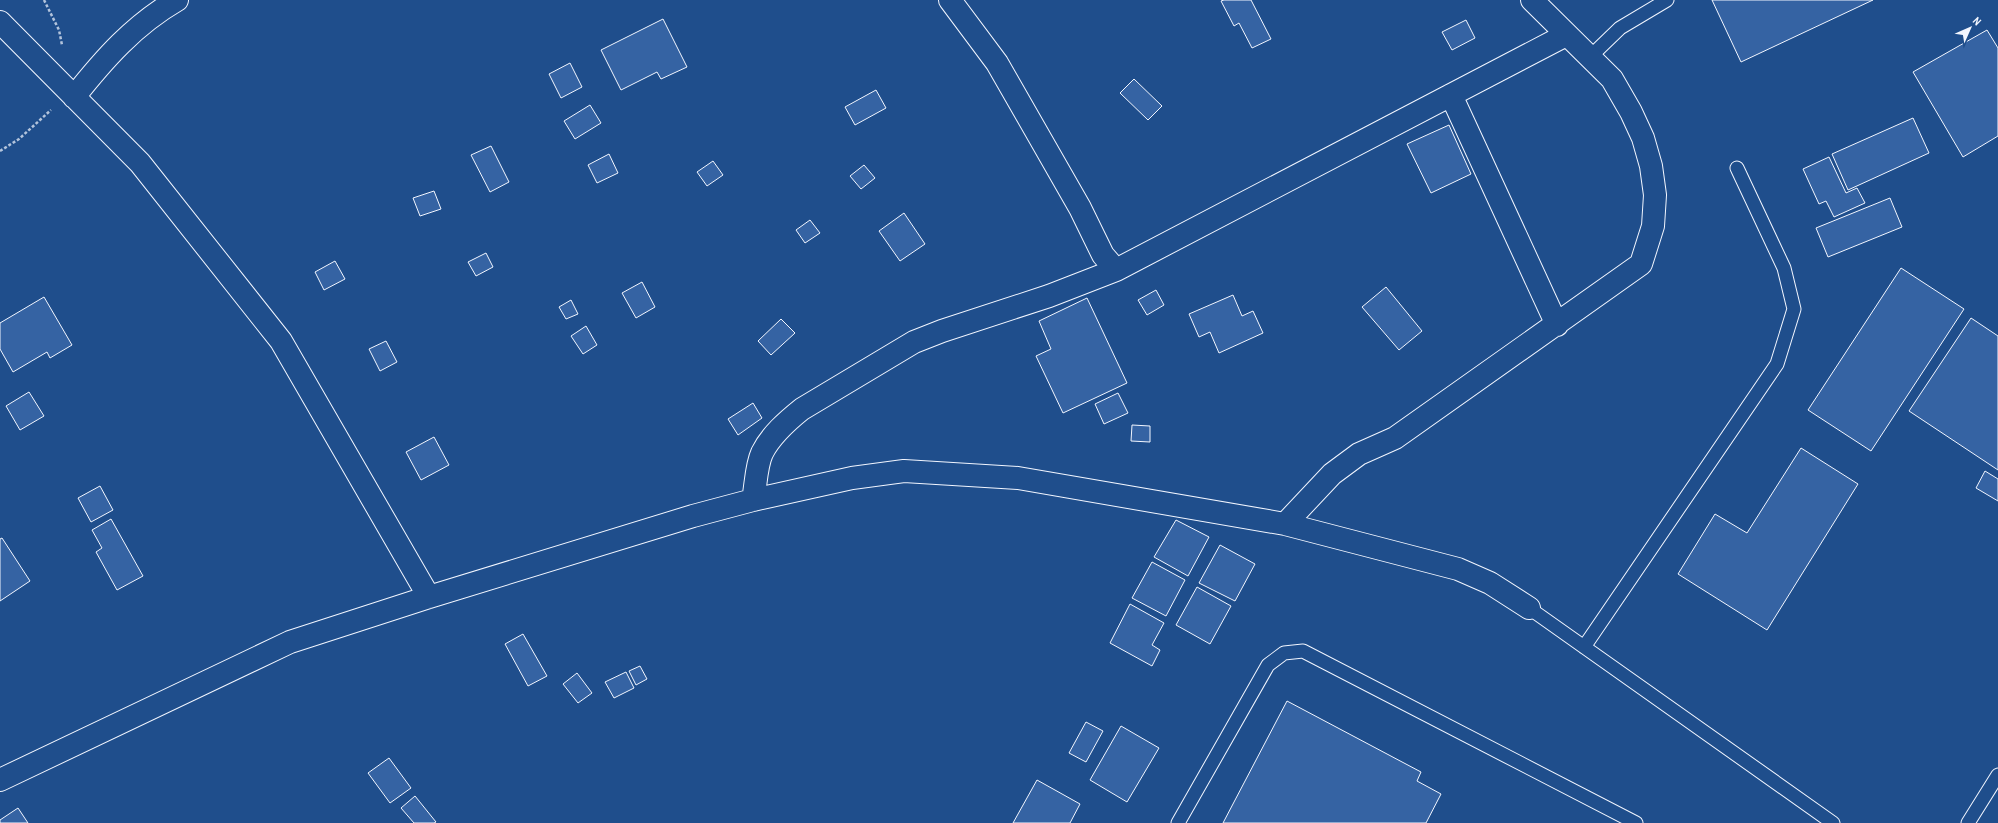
<svg xmlns="http://www.w3.org/2000/svg" width="1998" height="823" viewBox="0 0 1998 823" font-family="'Archivo Narrow',sans-serif">
<style>
.building{fill:#3563a3;stroke:#f2f6ff}
.lines{fill:none;stroke-linecap:round;stroke-linejoin:round}
.lane-casing{stroke:#f2f6ff;stroke-width:15}
.street-casing{stroke:#f2f6ff;stroke-width:24}
.path{stroke:#b3c4dc;stroke-width:2.5;stroke-dasharray:3 2;stroke-linecap:butt}
.lane{stroke:#1f4e8c;stroke-width:13}
.street{stroke:#1f4e8c;stroke-width:22}
</style>
<rect width="100%" height="100%" fill="#1f4e8c"/>
<path class="building" d="M 1224,0 L 1251,0 L 1271,39 L 1252,48 L 1239,23 L 1234,26 L 1221,1 Z
M 1712,0 L 1873,0 L 1741,62 Z
M 663,19 L 687,67 L 661,79 L 657,72 L 621,90 L 601,50 Z
M 1466,20 L 1475,38 L 1452,50 L 1442,32 Z
M 1987,30 L 1998,48 L 1998,136 L 1963,157 L 1913,72 Z
M 570,63 L 582,87 L 561,98 L 549,74 Z
M 1134,79 L 1162,106 L 1148,120 L 1120,93 Z
M 876,90 L 886,108 L 855,125 L 845,107 Z
M 590,105 L 601,123 L 575,139 L 564,121 Z
M 1913,118 L 1929,153 L 1848,190 L 1832,154 Z
M 1449,125 L 1471,174 L 1431,193 L 1407,144 Z
M 491,146 L 509,182 L 490,192 L 471,155 Z
M 609,154 L 618,173 L 597,183 L 588,165 Z
M 1829,157 L 1846,193 L 1857,188 L 1865,203 L 1834,217 L 1826,201 L 1819,204 L 1803,169 Z
M 713,161 L 723,175 L 707,186 L 697,172 Z
M 864,165 L 875,178 L 861,189 L 850,176 Z
M 434,191 L 441,209 L 420,216 L 413,198 Z
M 1890,198 L 1902,227 L 1828,257 L 1816,228 Z
M 904,213 L 925,244 L 900,261 L 879,231 Z
M 810,220 L 820,233 L 805,243 L 796,230 Z
M 486,253 L 493,267 L 476,276 L 468,262 Z
M 335,261 L 345,279 L 324,290 L 315,272 Z
M 1901,268 L 1964,309 L 1871,451 L 1808,410 Z
M 642,282 L 655,307 L 636,318 L 622,293 Z
M 1386,287 L 1422,331 L 1399,350 L 1362,307 Z
M 1156,290 L 1164,305 L 1147,315 L 1138,300 Z
M 1233,295 L 1242,316 L 1253,311 L 1263,333 L 1219,353 L 1210,332 L 1199,337 L 1189,314 Z
M 44,297 L 72,345 L 50,358 L 47,352 L 13,372 L 0,349 L 0,323 Z
M 1087,298 L 1127,383 L 1063,413 L 1036,356 L 1051,349 L 1039,321 Z
M 571,300 L 578,314 L 566,319 L 559,307 Z
M 1971,318 L 1998,336 L 1998,470 L 1909,411 Z
M 781,319 L 795,333 L 771,355 L 758,341 Z
M 586,326 L 597,345 L 583,354 L 571,336 Z
M 386,341 L 397,362 L 380,371 L 369,349 Z
M 29,392 L 44,416 L 20,430 L 6,406 Z
M 1118,393 L 1128,413 L 1104,424 L 1095,404 Z
M 753,403 L 762,418 L 738,435 L 728,419 Z
M 1132,425 L 1150,426 L 1150,442 L 1131,441 Z
M 434,437 L 449,465 L 421,480 L 406,452 Z
M 1801,448 L 1858,484 L 1767,630 L 1678,574 L 1715,514 L 1747,533 Z
M 1985,471 L 1998,479 L 1998,501 L 1976,488 Z
M 100,486 L 113,510 L 91,522 L 78,498 Z
M 111,519 L 143,576 L 117,590 L 96,552 L 102,548 L 92,530 Z
M 1176,520 L 1209,537 L 1188,576 L 1154,557 Z
M 2,538 L 30,581 L 0,601 L 0,539 Z
M 1220,545 L 1255,564 L 1235,601 L 1199,583 Z
M 1152,562 L 1185,580 L 1166,616 L 1132,598 Z
M 1197,587 L 1231,606 L 1210,644 L 1176,625 Z
M 1130,604 L 1164,623 L 1152,645 L 1160,650 L 1152,666 L 1110,643 Z
M 523,634 L 547,676 L 528,686 L 505,644 Z
M 640,666 L 647,679 L 636,685 L 629,671 Z
M 626,672 L 634,688 L 614,698 L 605,682 Z
M 577,673 L 592,693 L 578,703 L 563,684 Z
M 1287,701 L 1421,772 L 1417,781 L 1441,794 L 1426,823 L 1223,823 Z
M 1086,722 L 1103,731 L 1086,762 L 1069,753 Z
M 1121,726 L 1159,748 L 1127,802 L 1090,780 Z
M 389,758 L 411,788 L 390,803 L 368,773 Z
M 1037,780 L 1080,804 L 1070,823 L 1013,823 Z
M 415,796 L 436,822 L 434,823 L 414,823 L 401,808 Z
M 18,808 L 28,823 L 0,823 L 0,820 Z"/>
<g class="lines">
<defs>
<path id="lane" d="M 1590,57 L 1620,28 L 1667,0
M 1529,608 L 1833,823
M 1584,647 L 1777,364 L 1794,309 L 1784,268 L 1737,168
M 1178,823 L 1268,665 L 1284,653 L 1303,651 L 1636,823
M 1968,823 L 1998,775"/>
<path id="street" d="M 0,22 L 140,163 L 281,341 L 429,597
M 1451,95 L 1557,325
M 74,97 C 104,59 134,25 177,0
M 1116,270 L 1566,35
M 753,500 C 756,485 756,466 762,453 C 771,435 787,421 802,409 L 914,342 L 942,331 L 1049,296 L 1116,270 L 1103,255 L 1080,208 L 997,63 L 950,0
M 1285,524 L 1332,474 L 1359,454 L 1395,438 L 1641,264 L 1653,226 L 1655,195 L 1651,166 L 1643,138 L 1631,112 L 1612,79 L 1532,0
M 0,780 L 290,642 L 429,597 L 693,516 L 753,500 L 852,478 L 904,471 L 1018,478 L 1285,524 L 1458,569 L 1490,583 L 1529,608"/>
</defs>
<use href="#lane" class="lane-casing"/>
<use href="#street" class="street-casing"/>
<path class="path" d="M 44,0 L 59,30 L 62,45
M 0,151 L 19,139 L 51,110"/>
<use href="#lane" class="lane"/>
<use href="#street" class="street"/>
</g>
<g transform="translate(1970 28) rotate(45)" stroke="#1f4e8c" stroke-width="3" paint-order="stroke">
<path d="M0-3L7 15L0 10L-7 15Z" fill="#f2f6ff"/>
<text y="-6" font-size="11" font-weight="bold" text-anchor="middle" fill="#f2f6ff">N</text>
</g>
</svg>
